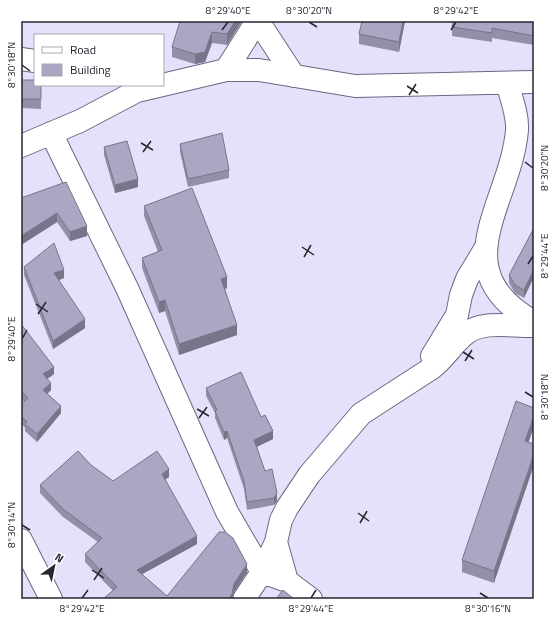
<svg xmlns="http://www.w3.org/2000/svg" width="555" height="620" viewBox="0 0 555 620" font-family="'Titillium Web',sans-serif">
<style>
.lines{fill:none;stroke-linecap:round;stroke-linejoin:round}
.street-casing{stroke:#6d6682;stroke-width:24}
.street{stroke:#fff;stroke-width:22}
.wall{fill:#958ea9}
.shaded-wall{fill:#797489}
.building{fill:#ada5c4;stroke:#797489}
.ticks{fill:none;stroke:#272430;stroke-width:1.5}
.neatline{fill:none;stroke:#272430;stroke-width:1.5}
.ticks-label{font-size:10px;text-anchor:middle;fill:#272430}
</style>
<rect width="100%" height="100%" fill="#e7e0fa"/>
<g class="lines">
<defs>
<path id="street" d="M 258,21 L 294,76
M 21,59 L 35,61
M 226,70 L 257,21
M 507,83 C 511,97 518,115 517,130 C 511,203 441,270 534,322
M 51,133 L 127,288 L 227,512 L 262,572 L 287,581 L 276,542
M 21,146 L 80,121 L 137,91 L 226,70 L 259,70 L 355,86 L 534,82
M 432,356 L 457,315 L 461,295 L 467,279 L 485,249
M 21,540 L 51,599
M 287,581 L 311,599
M 244,599 L 262,572 L 276,542 L 281,520 L 287,508 L 309,475 L 361,414 L 432,368 C 445,358 452,345 464,335 C 482,319 513,327 534,326"/>
</defs>
<use href="#street" class="street-casing"/>
<use href="#street" class="street"/>
</g>
<path class="wall" d="M 242,21 L 227,45 L 212,43 L 205,62 L 195,64 L 172,57 L 172,47 Z
M 362,21 L 405,21 L 399,52 L 359,44 L 359,34 Z
M 534,21 L 534,45 L 492,38 L 492,42 L 452,36 L 452,27 Z
M 21,80 L 41,85 L 41,109 L 21,108 Z
M 180,144 L 229,170 L 229,178 L 188,187 L 180,152 Z
M 104,147 L 138,187 L 115,193 L 104,155 Z
M 66,182 L 87,236 L 70,241 L 57,222 L 21,245 Z
M 144,206 L 227,288 L 225,289 L 237,335 L 179,355 L 165,311 L 159,313 L 142,268 L 142,258 L 158,252 L 144,216 Z
M 534,228 L 524,298 L 515,293 L 509,283 L 509,275 Z
M 24,267 L 64,278 L 59,280 L 85,328 L 53,349 L 24,275 Z
M 21,324 L 54,374 L 47,379 L 51,390 L 47,394 L 61,413 L 37,442 L 25,431 L 25,428 L 21,423 L 21,405 L 24,402 L 21,398 Z
M 206,388 L 261,417 L 273,439 L 257,447 L 265,471 L 277,501 L 274,505 L 247,510 L 244,489 L 227,438 L 224,440 L 215,418 L 215,413 L 206,396 Z
M 529,442 L 494,583 L 462,572 L 462,560 Z
M 91,465 L 113,481 L 169,477 L 165,479 L 197,544 L 142,574 L 167,596 L 247,572 L 234,592 L 233,599 L 103,599 L 113,591 L 85,562 L 85,554 L 98,542 L 63,517 L 40,493 L 40,485 Z"/>
<path class="shaded-wall" d="M 235,21 L 242,21 L 227,45 L 227,34 Z
M 403,21 L 405,21 L 399,52 L 399,42 Z
M 212,32 L 212,43 L 205,62 L 195,64 L 195,54 Z
M 138,179 L 138,187 L 115,193 L 115,185 Z
M 57,213 L 57,222 L 21,245 L 21,236 Z
M 87,226 L 87,236 L 70,241 L 70,232 Z
M 534,269 L 534,277 L 524,298 L 524,290 Z
M 64,270 L 64,278 L 54,282 L 54,273 Z
M 227,277 L 227,288 L 221,290 L 221,279 Z
M 165,300 L 165,311 L 159,313 L 159,302 Z
M 85,319 L 85,328 L 53,349 L 53,341 Z
M 237,325 L 237,335 L 179,355 L 179,344 Z
M 54,367 L 54,374 L 43,382 L 43,374 Z
M 51,383 L 51,390 L 43,398 L 43,390 Z
M 61,406 L 61,413 L 37,442 L 37,434 Z
M 534,416 L 534,427 L 525,452 L 525,441 Z
M 227,431 L 227,438 L 224,440 L 224,432 Z
M 273,431 L 273,439 L 254,448 L 254,440 Z
M 534,454 L 534,465 L 494,583 L 494,571 Z
M 169,469 L 169,477 L 162,482 L 162,474 Z
M 277,493 L 277,501 L 274,505 L 274,498 Z
M 197,536 L 197,544 L 137,577 L 137,570 Z
M 247,564 L 247,572 L 234,592 L 233,599 L 230,599 L 230,597 L 234,584 Z"/>
<path class="building" d="M 180,21 L 235,21 L 227,34 L 212,32 L 205,52 L 195,54 L 172,47 Z
M 362,21 L 403,21 L 399,42 L 359,34 Z
M 453,21 L 534,21 L 534,36 L 492,28 L 492,33 L 452,27 Z
M 21,80 L 35,80 L 35,85 L 41,85 L 41,99 L 21,99 Z
M 222,133 L 229,170 L 188,179 L 180,144 Z
M 127,141 L 138,179 L 115,185 L 104,147 Z
M 66,182 L 87,226 L 70,232 L 57,213 L 21,236 L 21,198 Z
M 192,188 L 227,277 L 221,279 L 237,325 L 179,344 L 165,300 L 159,302 L 142,258 L 162,250 L 144,206 Z
M 534,228 L 534,269 L 524,290 L 515,285 L 509,275 Z
M 54,243 L 64,270 L 54,273 L 85,319 L 53,341 L 24,267 Z
M 21,324 L 54,367 L 43,374 L 51,383 L 43,390 L 61,406 L 37,434 L 25,424 L 27,422 L 21,416 L 21,405 L 28,398 L 21,391 Z
M 241,372 L 261,417 L 265,415 L 273,431 L 254,440 L 265,471 L 272,469 L 277,493 L 274,498 L 247,502 L 244,481 L 227,431 L 224,432 L 215,411 L 217,410 L 206,388 Z
M 516,401 L 534,408 L 534,416 L 525,441 L 534,444 L 534,454 L 494,571 L 462,560 Z
M 78,451 L 91,465 L 113,481 L 157,451 L 169,469 L 162,474 L 197,536 L 137,570 L 167,596 L 219,532 L 225,532 L 233,538 L 247,564 L 234,584 L 232,594 L 230,597 L 232,599 L 199,599 L 197,598 L 196,599 L 103,599 L 117,587 L 85,554 L 102,538 L 63,509 L 40,485 Z
M 283,590 L 294,599 L 276,599 Z"/>
<path class="ticks" d="M 309,22 L 317,27M 222,30 L 228,22M 451,30 L 456,22M 22,65 L 30,71M 407,86 L 418,93M 409,95 L 416,84M 141,143 L 153,150M 143,152 L 151,141M 525,162 L 533,168M 302,247 L 314,255M 304,257 L 311,245M 528,264 L 533,256M 36,304 L 48,312M 38,314 L 46,302M 22,339 L 27,330M 463,352 L 474,359M 465,361 L 472,350M 525,392 L 533,397M 197,409 L 209,416M 199,418 L 207,407M 358,513 L 369,521M 360,523 L 367,511M 22,525 L 30,530M 92,570 L 104,578M 94,580 L 102,568M 480,593 L 488,598M 82,598 L 88,590M 311,598 L 316,590"/>
<rect width="555" height="620" fill="none" stroke="#ffffff" stroke-width="44"/>
<rect x="34" y="34" width="130" height="52" fill="#ffffff" stroke="#a9a7ac"/>
<rect x="42" y="47" width="20" height="6" fill="#ffffff" stroke="#a9a7ac"/>
<text x="70" y="54" font-size="12" fill="#272430">Road</text>
<rect x="42" y="64" width="20" height="12" fill="#ada5c4" stroke="#a9a7ac"/>
<text x="70" y="74" font-size="12" fill="#272430">Building</text>
<g transform="translate(54 566) rotate(33)" stroke="#ffffff" stroke-width="3" paint-order="stroke">
<path d="M0-3L7 15L0 10L-7 15Z" fill="#272430"/>
<text y="-6" font-size="11" font-weight="bold" text-anchor="middle" fill="#272430">N</text>
</g>
<rect x="22" y="22" width="511" height="576" class="neatline"/>
<g class="ticks-label">
<text x="228" y="14">8°29'40"E</text>
<text x="309" y="14">8°30'20"N</text>
<text x="456" y="14">8°29'42"E</text>
<text transform="translate(11 65) rotate(-90)" y="4">8°30'18"N</text>
<text transform="translate(544 168) rotate(-90)" y="4">8°30'20"N</text>
<text transform="translate(544 256) rotate(-90)" y="4">8°29'44"E</text>
<text transform="translate(11 339) rotate(-90)" y="4">8°29'40"E</text>
<text transform="translate(544 397) rotate(-90)" y="4">8°30'18"N</text>
<text transform="translate(11 525) rotate(-90)" y="4">8°30'14"N</text>
<text x="82" y="612">8°29'42"E</text>
<text x="311" y="612">8°29'44"E</text>
<text x="488" y="612">8°30'16"N</text>
</g>
</svg>
